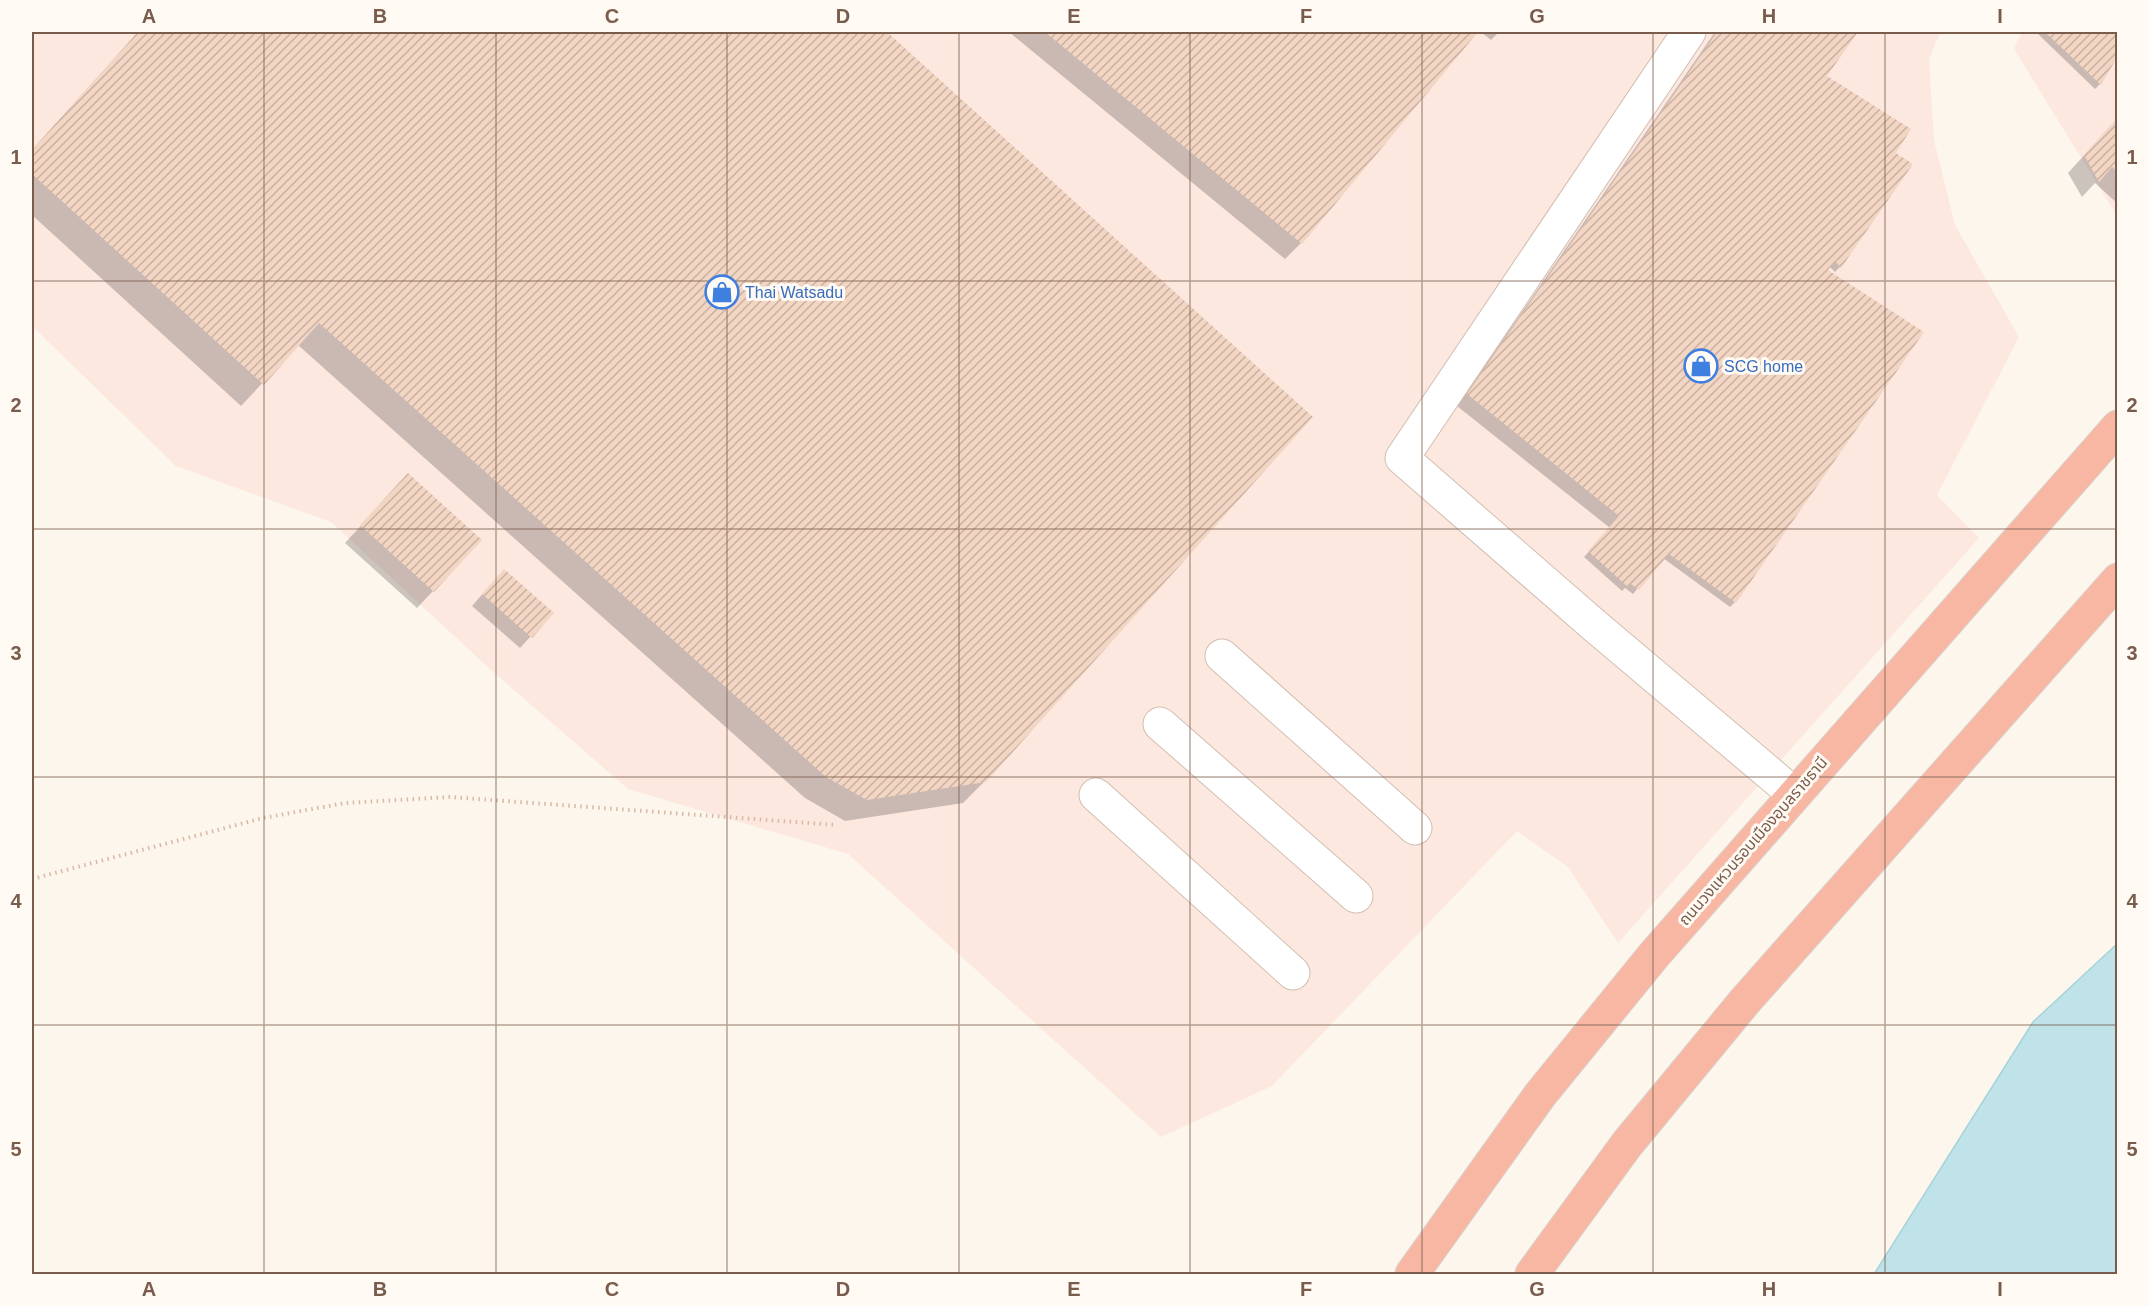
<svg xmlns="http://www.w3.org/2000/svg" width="2149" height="1306" viewBox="0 0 2149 1306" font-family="Arial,'Noto Sans Thai',sans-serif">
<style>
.commercial{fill:#fde8e0}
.water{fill:#bfe3e8;stroke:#a5d3da;stroke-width:1.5}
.shadow{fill:#0003}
.building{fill:url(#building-hatch)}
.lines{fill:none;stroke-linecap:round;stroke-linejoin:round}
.minor-casing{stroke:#d1beb0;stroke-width:35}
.highway-casing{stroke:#dad1cd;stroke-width:35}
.path{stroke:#d9b8a5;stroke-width:4;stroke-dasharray:1.5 4.5;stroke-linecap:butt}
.minor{stroke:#fff;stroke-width:33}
.highway{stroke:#f7b7a3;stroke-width:33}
.grid{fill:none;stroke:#7a5c4d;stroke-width:1.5;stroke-opacity:0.55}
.labels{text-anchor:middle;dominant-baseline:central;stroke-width:6;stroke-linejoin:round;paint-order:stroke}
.shop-label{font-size:16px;fill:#366cbe;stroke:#fffaf3;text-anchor:start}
.street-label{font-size:16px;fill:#7a5c4d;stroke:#fffaf3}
.neatline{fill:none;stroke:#7a5c4d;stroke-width:2}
.grid-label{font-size:20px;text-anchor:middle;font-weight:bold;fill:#7a5c4d}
</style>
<defs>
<pattern id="building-hatch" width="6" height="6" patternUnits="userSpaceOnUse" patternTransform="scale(1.5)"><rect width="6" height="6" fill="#f3d5c3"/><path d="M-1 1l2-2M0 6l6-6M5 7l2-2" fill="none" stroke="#cab0a1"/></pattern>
</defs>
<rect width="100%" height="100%" fill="#fdf6ec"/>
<path class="commercial" d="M 32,32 L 1940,32 L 1929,59 L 1934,140 L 1955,225 L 2019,337 L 1937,495 L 1979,538 L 1618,943 L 1568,867 L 1517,831 L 1272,1086 L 1161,1137 L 848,854 L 628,789 L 491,670 L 331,522 L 176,466 L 32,326 Z
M 2022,32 L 2117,32 L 2117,216 L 2014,49 Z"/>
<path class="water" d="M 2117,944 L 2117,1274 L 1874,1274 L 2033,1022 Z"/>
<path class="shadow" d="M 138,32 L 885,32 L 1311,417 L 985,781 L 963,803 L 845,821 L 805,798 L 298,345 L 241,406 L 32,215 L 32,150 Z
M 1009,32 L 1476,32 L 1301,243 L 1285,259 Z
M 1481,32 L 1499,32 L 1491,40 Z
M 1715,32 L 1856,32 L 1825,77 L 1894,154 L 1911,164 L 1840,267 L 1835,272 L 1829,266 L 1826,271 L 1735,602 L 1730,607 L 1663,558 L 1633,594 L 1625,588 L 1622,591 L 1584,557 L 1610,528 L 1457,406 Z
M 2038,32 L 2110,32 L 2118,39 L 2100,84 L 2095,89 L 2037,33 Z
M 2118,118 L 2118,204 L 2095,183 L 2082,197 L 2068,173 Z
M 392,492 L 433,591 L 417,608 L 345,543 Z
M 493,582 L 552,613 L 520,648 L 472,606 Z"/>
<path class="building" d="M 138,32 L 887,32 L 1313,417 L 986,782 L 867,800 L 826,777 L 319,323 L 264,385 L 32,174 L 32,150 Z
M 1045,32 L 1478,32 L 1302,244 Z
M 1717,32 L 1858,32 L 1827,76 L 1911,129 L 1896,153 L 1913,164 L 1841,268 L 1835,261 L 1828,270 L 1924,332 L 1736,603 L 1669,554 L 1639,590 L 1631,584 L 1628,587 L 1588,551 L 1619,516 L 1467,394 Z
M 2045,32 L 2112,32 L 2118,37 L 2118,56 L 2101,85 Z
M 2118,117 L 2118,172 L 2112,167 L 2099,182 L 2084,155 Z
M 408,473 L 482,540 L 434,592 L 360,525 Z
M 504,569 L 554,613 L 532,638 L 482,594 Z"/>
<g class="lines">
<defs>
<path id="minor" d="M 1689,32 L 1402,458 L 1595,626 L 1794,794
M 1222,656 L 1415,828
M 1160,724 L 1356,896
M 1096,795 L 1293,973"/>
<path id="highway" d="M 1412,1274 L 1540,1095 L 1654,955 L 2118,427
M 1532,1274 L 1627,1144 L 1745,1001 L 2118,580"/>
</defs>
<use href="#minor" class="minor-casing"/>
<use href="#highway" class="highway-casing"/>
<path class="path" d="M 32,879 L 263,818 L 345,803 L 450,797 L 837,825"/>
<use href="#minor" class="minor"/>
<use href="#highway" class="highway"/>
</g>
<path class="grid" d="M 264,32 L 264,1274M 496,32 L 496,1274M 727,32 L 727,1274M 959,32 L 959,1274M 1190,32 L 1190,1274M 1422,32 L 1422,1274M 1653,32 L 1653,1274M 1885,32 L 1885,1274M 32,281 L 2118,281M 32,529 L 2118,529M 32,777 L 2118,777M 32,1025 L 2118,1025"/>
<defs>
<symbol id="shop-ring" viewBox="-11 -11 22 22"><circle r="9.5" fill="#fffaf3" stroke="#3f7fe0" stroke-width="1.5"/><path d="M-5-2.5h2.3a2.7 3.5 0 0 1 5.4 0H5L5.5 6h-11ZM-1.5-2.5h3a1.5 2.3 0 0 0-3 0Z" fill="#3f7fe0"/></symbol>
</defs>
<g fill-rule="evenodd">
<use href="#shop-ring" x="703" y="273" width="38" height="38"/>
<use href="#shop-ring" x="1682" y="347" width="38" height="38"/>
</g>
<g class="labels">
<g class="shop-label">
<text x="745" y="292">Thai Watsadu</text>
<text x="1724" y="366">SCG home</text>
</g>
<g class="street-label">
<text transform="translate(1753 841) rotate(-49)">ถนนวงแหวนรอบเมืองอุบลราชธานี</text>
</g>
</g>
<rect width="2149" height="1306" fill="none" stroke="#fffaf3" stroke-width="66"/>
<rect x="33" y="33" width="2083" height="1240" class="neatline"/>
<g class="grid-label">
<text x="149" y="23">A</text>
<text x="380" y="23">B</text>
<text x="612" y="23">C</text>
<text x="843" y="23">D</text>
<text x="1074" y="23">E</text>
<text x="1306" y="23">F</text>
<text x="1537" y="23">G</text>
<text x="1769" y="23">H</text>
<text x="2000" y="23">I</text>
<text x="16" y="164">1</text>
<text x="2132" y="164">1</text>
<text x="16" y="412">2</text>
<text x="2132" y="412">2</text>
<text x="16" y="660">3</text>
<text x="2132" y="660">3</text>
<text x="16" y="908">4</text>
<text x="2132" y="908">4</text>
<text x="16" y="1156">5</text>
<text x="2132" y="1156">5</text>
<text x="149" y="1296">A</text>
<text x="380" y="1296">B</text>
<text x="612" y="1296">C</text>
<text x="843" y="1296">D</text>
<text x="1074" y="1296">E</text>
<text x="1306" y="1296">F</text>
<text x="1537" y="1296">G</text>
<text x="1769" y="1296">H</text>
<text x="2000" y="1296">I</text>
</g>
</svg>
